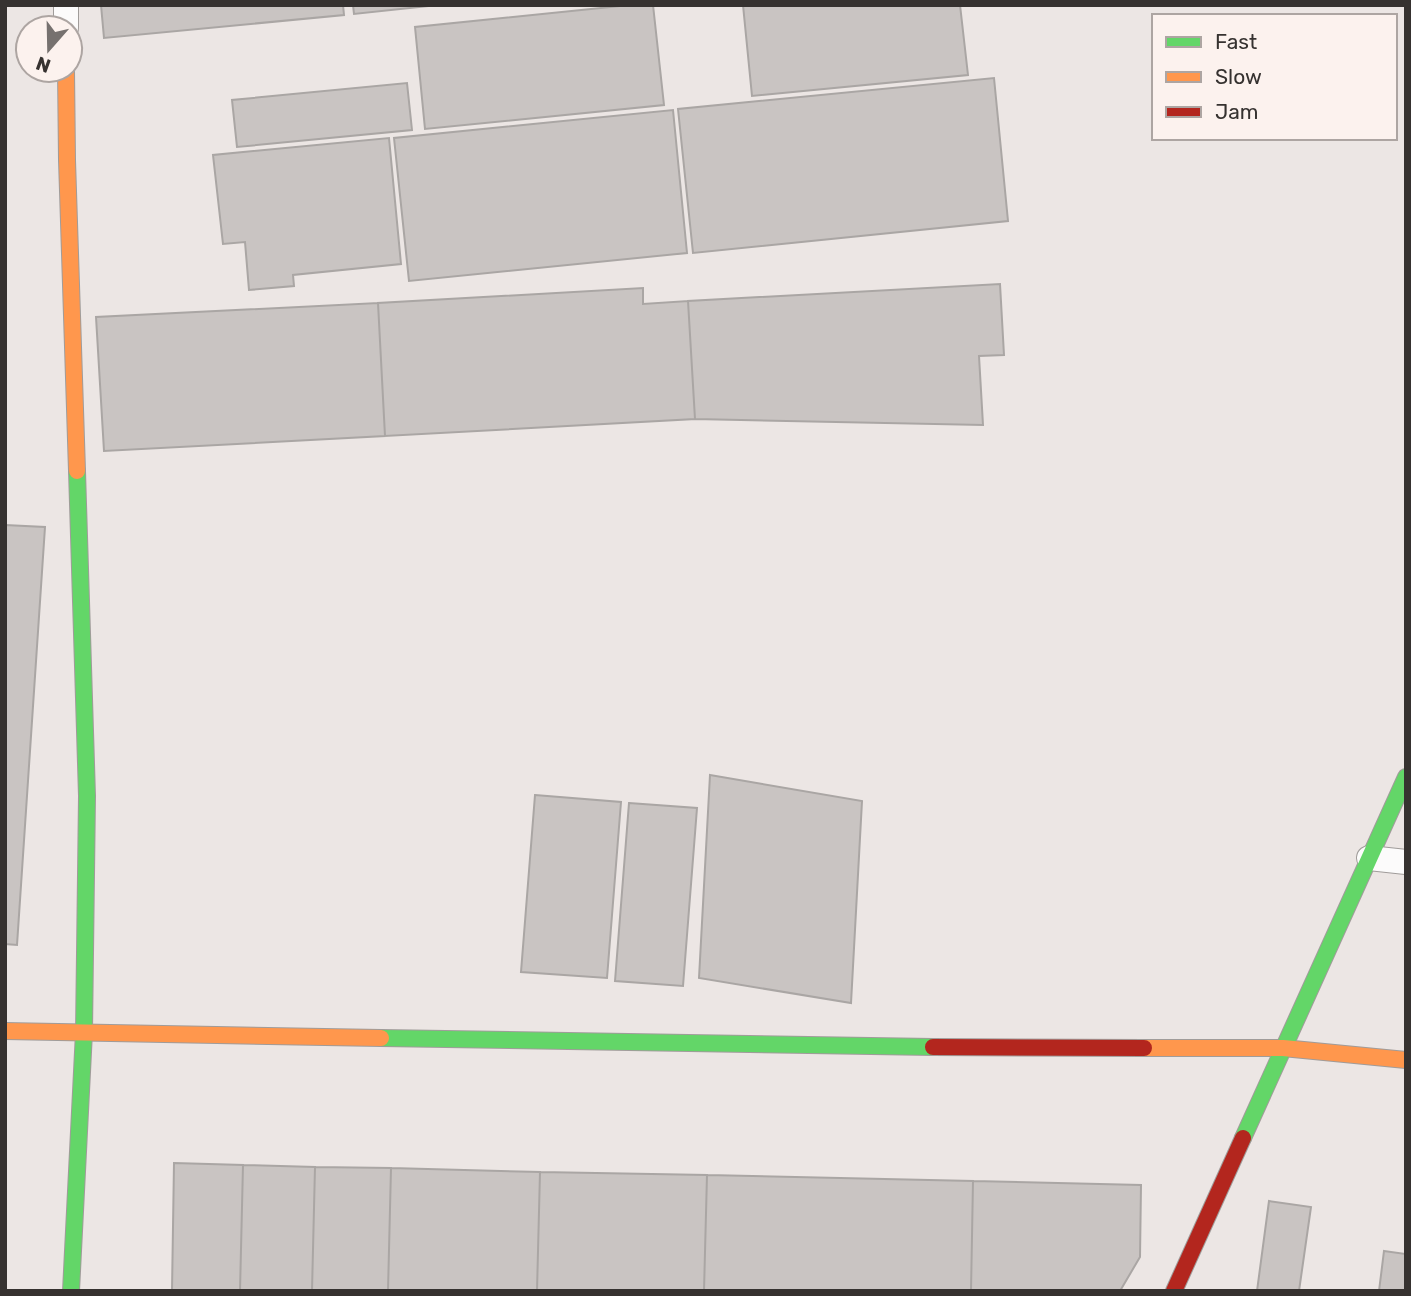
<svg xmlns="http://www.w3.org/2000/svg" width="1411" height="1296" viewBox="0 0 1411 1296" font-family="Rubik,sans-serif">
<style>
.building{fill:#c9c4c2;stroke:#aaa6a4;stroke-width:2}
.lines{fill:none;stroke-linecap:round;stroke-linejoin:round}
.street-casing{stroke:#a09c9a;stroke-width:26}
.fast-casing{stroke:#a09c9a;stroke-width:18}
.slow-casing{stroke:#a09c9a;stroke-width:18}
.jam-casing{stroke:#a09c9a;stroke-width:18}
.street{stroke:#fcfbfb;stroke-width:24}
.fast{stroke:#63d668;stroke-width:16}
.slow{stroke:#ff974d;stroke-width:16}
.jam{stroke:#b3261e;stroke-width:16}
</style>
<rect width="100%" height="100%" fill="#ece6e4"/>
<path class="building" d="M 101,5 L 343,5 L 344,15 L 104,38 Z
M 353,5 L 438,5 L 354,14 Z
M 630,5 L 653,5 L 664,105 L 425,129 L 415,27 Z
M 743,5 L 960,5 L 968,75 L 752,96 Z
M 994,78 L 1008,221 L 693,253 L 678,109 Z
M 407,83 L 412,130 L 237,147 L 232,100 Z
M 673,110 L 687,253 L 409,281 L 394,138 Z
M 389,138 L 401,264 L 293,275 L 294,286 L 249,290 L 245,242 L 223,244 L 213,155 Z
M 1000,284 L 1004,355 L 979,356 L 983,425 L 695,419 L 688,301 Z
M 643,288 L 643,304 L 688,301 L 695,419 L 385,436 L 378,303 Z
M 378,303 L 385,436 L 104,451 L 96,317 Z
M 5,525 L 45,527 L 17,945 L 5,944 Z
M 710,775 L 862,801 L 851,1003 L 699,978 Z
M 535,795 L 621,802 L 607,978 L 521,972 Z
M 629,803 L 697,808 L 683,986 L 615,981 Z
M 174,1163 L 243,1165 L 240,1291 L 172,1291 Z
M 243,1165 L 315,1167 L 312,1291 L 240,1291 Z
M 315,1167 L 391,1168 L 388,1291 L 312,1291 Z
M 391,1168 L 540,1172 L 537,1291 L 388,1291 Z
M 540,1172 L 707,1175 L 704,1291 L 537,1291 Z
M 707,1175 L 973,1181 L 971,1291 L 704,1291 Z
M 973,1181 L 1141,1185 L 1140,1257 L 1120,1291 L 971,1291 Z
M 1269,1201 L 1311,1207 L 1299,1291 L 1257,1291 Z
M 1384,1251 L 1406,1254 L 1406,1291 L 1379,1291 Z"/>
<g class="lines">
<defs>
<path id="street" d="M 66,5 L 66,28
M 1369,858 L 1406,862"/>
<path id="fast" d="M 381,1038 L 933,1047
M 1243,1138 L 1406,777
M 71,1291 L 84,1032 L 87,796 L 77,471"/>
<path id="slow" d="M 66,70 L 67,160 L 77,471
M 5,1031 L 381,1038
M 1144,1048 L 1283,1048 L 1406,1060"/>
<path id="jam" d="M 933,1047 L 1144,1048
M 1174,1291 L 1243,1138"/>
</defs>
<use href="#street" class="street-casing"/>
<use href="#fast" class="fast-casing"/>
<use href="#slow" class="slow-casing"/>
<use href="#jam" class="jam-casing"/>
<use href="#street" class="street"/>
<use href="#fast" class="fast"/>
<use href="#slow" class="slow"/>
<use href="#jam" class="jam"/>
</g>
<rect width="1411" height="1296" fill="none" stroke="#363230" stroke-width="14"/>
<rect x="1152" y="14" width="245" height="126" fill="#fcf2ee" stroke="#ada5a2" stroke-width="2"/>
<rect x="1166" y="37" width="35" height="10" fill="#63d668" stroke="#ada5a2" stroke-width="2"/>
<text x="1215" y="49" font-size="21" fill="#363230">Fast</text>
<rect x="1166" y="72" width="35" height="10" fill="#ff974d" stroke="#ada5a2" stroke-width="2"/>
<text x="1215" y="84" font-size="21" fill="#363230">Slow</text>
<rect x="1166" y="107" width="35" height="10" fill="#b3261e" stroke="#ada5a2" stroke-width="2"/>
<text x="1215" y="119" font-size="21" fill="#363230">Jam</text>
<g transform="translate(49 49) rotate(200)"><circle r="33" fill="#fcf2ee" stroke="#ada5a2" stroke-width="2"/>
<path d="M0-5L12 26L0 18L-12 26Z" fill="#76716f"/>
<text y="-10" font-size="19" font-weight="bold" text-anchor="middle" fill="#363230">N</text>
</g>
</svg>
